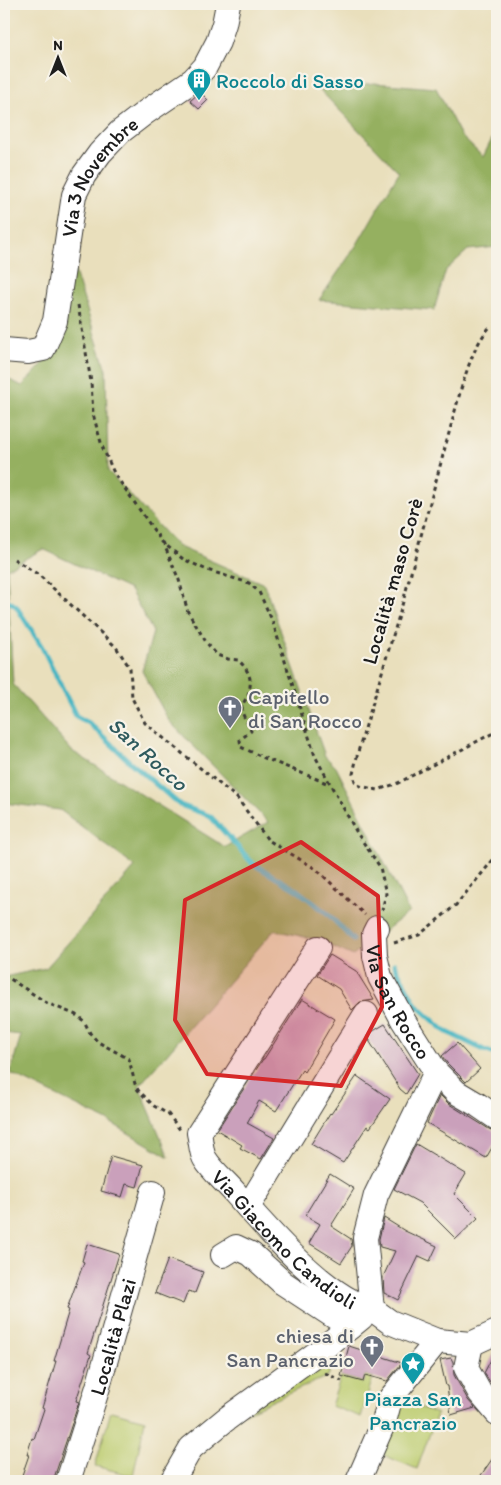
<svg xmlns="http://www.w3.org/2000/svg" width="501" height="1485" viewBox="0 0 501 1485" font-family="Itim,sans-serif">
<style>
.green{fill:#bccc6e;stroke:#6c7445}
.forest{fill:#95b061;stroke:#58663e;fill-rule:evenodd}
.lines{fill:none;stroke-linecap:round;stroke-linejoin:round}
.stream{stroke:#48b6c2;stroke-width:5}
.building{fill:#caa0bb}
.minor-casing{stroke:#3b3934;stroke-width:26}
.path{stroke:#3b3934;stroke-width:3;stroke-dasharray:4 4;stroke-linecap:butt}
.minor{stroke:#fff;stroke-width:24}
.marked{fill:#d62828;fill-opacity:0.2;stroke:#d62828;stroke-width:4;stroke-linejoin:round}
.labels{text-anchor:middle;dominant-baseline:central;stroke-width:4.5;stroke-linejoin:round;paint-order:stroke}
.culture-label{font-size:21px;fill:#0d838f;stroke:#f7f3e8;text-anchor:start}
.street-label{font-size:21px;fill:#1c1c1c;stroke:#f7f3e8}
.worship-label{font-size:21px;fill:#5b616d;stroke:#f7f3e8;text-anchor:start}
.water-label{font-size:22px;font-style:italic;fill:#2e5a5e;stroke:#f7f3e8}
</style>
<rect width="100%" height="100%" fill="#f7f3e8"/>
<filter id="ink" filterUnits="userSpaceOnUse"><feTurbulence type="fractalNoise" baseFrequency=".02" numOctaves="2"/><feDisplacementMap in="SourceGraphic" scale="10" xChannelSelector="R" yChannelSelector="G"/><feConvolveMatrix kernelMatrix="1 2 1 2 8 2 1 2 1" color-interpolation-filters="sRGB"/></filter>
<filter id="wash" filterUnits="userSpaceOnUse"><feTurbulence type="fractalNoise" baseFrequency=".0096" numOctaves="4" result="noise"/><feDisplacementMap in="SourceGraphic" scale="20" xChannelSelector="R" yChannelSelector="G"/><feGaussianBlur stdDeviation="1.12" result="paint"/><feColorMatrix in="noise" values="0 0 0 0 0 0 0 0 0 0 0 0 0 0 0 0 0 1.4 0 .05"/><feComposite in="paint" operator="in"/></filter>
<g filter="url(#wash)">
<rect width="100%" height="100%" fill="#e9dfbc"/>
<path class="green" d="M 343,1340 L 328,1376 L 245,1413 Z
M 365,1375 L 373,1377 L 361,1417 L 331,1406 L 341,1376 L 363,1382 Z
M 397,1398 L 437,1414 L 417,1469 L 376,1452 Z
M 111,1411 L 145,1420 L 133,1476 L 95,1466 Z"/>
<path class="forest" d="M 374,83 L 436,88 L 461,136 L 483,157 L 497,129 L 497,247 L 468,250 L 446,270 L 434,310 L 319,300 L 356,246 L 399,172 L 319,89 Z
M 69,253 L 106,370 L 108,471 L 177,546 L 264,584 L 325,756 L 336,767 L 409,912 L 353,956 L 318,940 L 274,930 L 139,1086 L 169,1157 L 108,1121 L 10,1073 L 21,1035 L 4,1033 L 4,977 L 46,968 L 135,867 L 60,810 L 4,803 L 4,377 L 22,386 L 42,365 ZM 43,549 L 130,590 L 153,632 L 142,671 L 169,721 L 268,822 L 225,847 L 72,751 L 13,684 L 7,569 Z"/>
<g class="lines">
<path class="stream" d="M 4,598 L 16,606 L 42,647 L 76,716 L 89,723 L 130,762 L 180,805 L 210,816 L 253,864 L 297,890 L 328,914 L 353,940
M 394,964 L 416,1005 L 445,1031 L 484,1050 L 497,1055"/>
</g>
<g id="blocks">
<path class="building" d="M 200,92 L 208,100 L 199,109 L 190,101 Z
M 330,955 L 356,971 L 374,1000 L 360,1002 L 352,1010 L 339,989 L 317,975 Z
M 302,999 L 335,1019 L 304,1072 L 302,1070 L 276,1111 L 259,1101 L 247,1123 L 274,1138 L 261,1159 L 240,1148 L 242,1145 L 217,1130 L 263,1059 L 264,1059 Z
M 385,1024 L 418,1074 L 406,1094 L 400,1089 L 368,1039 L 371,1041 L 368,1037 L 370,1033 Z
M 457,1043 L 480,1069 L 466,1082 L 447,1063 L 442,1056 Z
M 357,1076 L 390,1099 L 370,1128 L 367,1126 L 343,1163 L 311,1144 L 330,1113 L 331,1114 Z
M 440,1095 L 449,1104 L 489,1129 L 497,1132 L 497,1139 L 486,1158 L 427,1123 Z
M 416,1144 L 466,1174 L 454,1194 L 478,1218 L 456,1239 L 420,1203 L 394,1189 Z
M 111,1156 L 143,1165 L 137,1187 L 126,1184 L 122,1197 L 101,1191 Z
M 330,1174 L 354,1189 L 331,1226 L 351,1239 L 352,1246 L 341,1263 L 309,1243 L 320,1224 L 305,1215 Z
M 384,1218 L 405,1231 L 437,1246 L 430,1261 L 419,1256 L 398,1300 L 384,1293 L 383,1277 L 395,1251 L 380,1247 L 379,1239 Z
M 87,1244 L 119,1254 L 88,1353 L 91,1355 L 76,1401 L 79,1402 L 53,1481 L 32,1481 L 21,1478 L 29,1455 L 27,1455 L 32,1438 L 34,1439 L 44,1409 L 42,1408 L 56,1361 L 54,1361 L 69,1310 L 67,1309 L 84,1262 L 82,1261 Z
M 168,1259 L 203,1272 L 195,1293 L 188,1291 L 183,1304 L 155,1293 Z
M 349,1346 L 402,1363 L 387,1381 L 365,1375 L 363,1382 L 341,1376 Z
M 497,1348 L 497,1392 L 484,1373 Z
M 451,1358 L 453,1362 L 454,1375 L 468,1400 L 475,1408 L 451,1415 L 447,1386 L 446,1386 L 440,1360 Z
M 497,1452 L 497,1481 L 477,1481 Z"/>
</g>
</g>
<g filter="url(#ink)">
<use href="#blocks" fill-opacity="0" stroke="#3b3934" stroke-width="1"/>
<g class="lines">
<defs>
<g id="minor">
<path id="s1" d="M 4,350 L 28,352 L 43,349 L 55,321 L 74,195 L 84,175 L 100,153 L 120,132 L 146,112 L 193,80 L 205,67 L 218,42 L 224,24 L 228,4"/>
<path id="s2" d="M 377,928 L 374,934 L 375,956 L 380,977 L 403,1020 L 436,1072"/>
<path id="s3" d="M 318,948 L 199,1133 C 201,1141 201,1153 205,1159 C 213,1172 226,1182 236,1194 C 267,1229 327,1299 372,1309"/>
<path d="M 497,1118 L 478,1105 L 456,1092 L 436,1072 L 376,1195 L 365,1238 L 372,1309 L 390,1322 L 437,1341 L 471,1344 L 497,1332"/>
<path d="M 248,1207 L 366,1014"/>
<path d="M 223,1255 L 236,1247 L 251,1254 L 283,1283 L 350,1327 L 361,1318"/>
<path d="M 471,1344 L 466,1368 L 480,1393 L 497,1413"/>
<path id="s4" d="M 68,1481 L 98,1387 L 153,1192"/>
<path d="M 172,1481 L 191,1448 L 225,1420 L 321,1350 L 350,1327"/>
<path d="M 358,1481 L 384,1422 L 390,1399 L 437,1341"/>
</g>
</defs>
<use href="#minor" class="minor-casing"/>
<path class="path" d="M 78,305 L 91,382 L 93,414 L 102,446 L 114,473 L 162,542 L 183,559 L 207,570 L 249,583 L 259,592 L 272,620 L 315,756 L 357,833 L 380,867 L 386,894 L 382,910
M 489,328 C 474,346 468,367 461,389 L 401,609 L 358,752 L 353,774 L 355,781 L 360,786 L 378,790 L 398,783 L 497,731
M 163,542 L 179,580 L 188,612 L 206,642 L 217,655 L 228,659 L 238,660 C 247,668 253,678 249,691 C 248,698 242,702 242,709 C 242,717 249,723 251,731 L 240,740 L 241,747 L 262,757 L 329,784
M 14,559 L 39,575 L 116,647 L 130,668 L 132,698 L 145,723 L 237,798 L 268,840 L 316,869 L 365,915
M 394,943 L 419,935 L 456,905 L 497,855
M 4,975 L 47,1003 L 76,1015 L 84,1021 L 90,1033 L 98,1042 L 129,1059 L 135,1084 L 138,1090 L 154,1106 L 168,1114 L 181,1131
M 325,1373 L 342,1381"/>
<use href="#minor" class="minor"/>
</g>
</g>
<path class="marked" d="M 301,842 L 378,896 L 382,1007 L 341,1086 L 207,1074 L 175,1020 L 185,900 Z"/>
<defs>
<symbol id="building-pin" viewBox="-11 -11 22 30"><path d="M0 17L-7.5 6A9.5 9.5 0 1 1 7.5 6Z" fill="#0f9aa8" stroke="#f7f3e8"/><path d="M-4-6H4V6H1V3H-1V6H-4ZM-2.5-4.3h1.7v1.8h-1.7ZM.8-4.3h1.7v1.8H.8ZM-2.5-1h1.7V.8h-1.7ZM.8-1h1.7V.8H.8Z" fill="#fff"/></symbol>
<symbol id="church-pin" viewBox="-11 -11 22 30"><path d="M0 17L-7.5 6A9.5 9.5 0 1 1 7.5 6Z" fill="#6b7280" stroke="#f7f3e8"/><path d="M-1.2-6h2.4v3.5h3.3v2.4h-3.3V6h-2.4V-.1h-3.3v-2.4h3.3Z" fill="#fff"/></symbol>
<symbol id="sight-pin" viewBox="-11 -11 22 30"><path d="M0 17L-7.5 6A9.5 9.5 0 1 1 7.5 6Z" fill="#0f9aa8" stroke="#f7f3e8"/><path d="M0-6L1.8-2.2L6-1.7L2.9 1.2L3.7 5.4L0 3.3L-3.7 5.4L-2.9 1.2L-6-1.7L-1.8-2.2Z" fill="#fff"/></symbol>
</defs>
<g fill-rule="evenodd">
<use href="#building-pin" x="185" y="66" width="28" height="38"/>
<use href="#church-pin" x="216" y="694" width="28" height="38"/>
<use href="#church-pin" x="358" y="1333" width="28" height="38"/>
<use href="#sight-pin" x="399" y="1350" width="28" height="38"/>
</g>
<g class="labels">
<g class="culture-label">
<text x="216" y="80">Roccolo di Sasso</text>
<text x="413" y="1398" text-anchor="middle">Piazza San<tspan x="413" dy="24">Pancrazio</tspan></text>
</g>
<g class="street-label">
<text stroke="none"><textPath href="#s1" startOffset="225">Via 3 Novembre</textPath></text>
<text transform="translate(392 581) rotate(-74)">Località maso Corè</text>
<text stroke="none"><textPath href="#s2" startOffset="80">Via San Rocco</textPath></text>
<text stroke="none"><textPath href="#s3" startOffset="360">Via Giacomo Candioli</textPath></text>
<text stroke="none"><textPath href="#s4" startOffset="151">Località Plazi</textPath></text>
</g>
<g class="worship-label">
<text x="248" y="696">Capitello<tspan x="248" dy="24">di San Rocco</tspan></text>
<text x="354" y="1335" text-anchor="end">chiesa di<tspan x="354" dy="24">San Pancrazio</tspan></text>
</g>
<g class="water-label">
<text transform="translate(148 754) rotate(42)">San Rocco</text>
</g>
</g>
<rect width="501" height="1485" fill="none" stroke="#f7f3e8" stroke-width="20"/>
<g transform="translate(58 58)" stroke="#f7f3e8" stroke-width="4" paint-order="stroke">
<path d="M0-4L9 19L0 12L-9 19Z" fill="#1c1c1c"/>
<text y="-8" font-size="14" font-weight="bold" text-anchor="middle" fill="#1c1c1c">N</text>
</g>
</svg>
